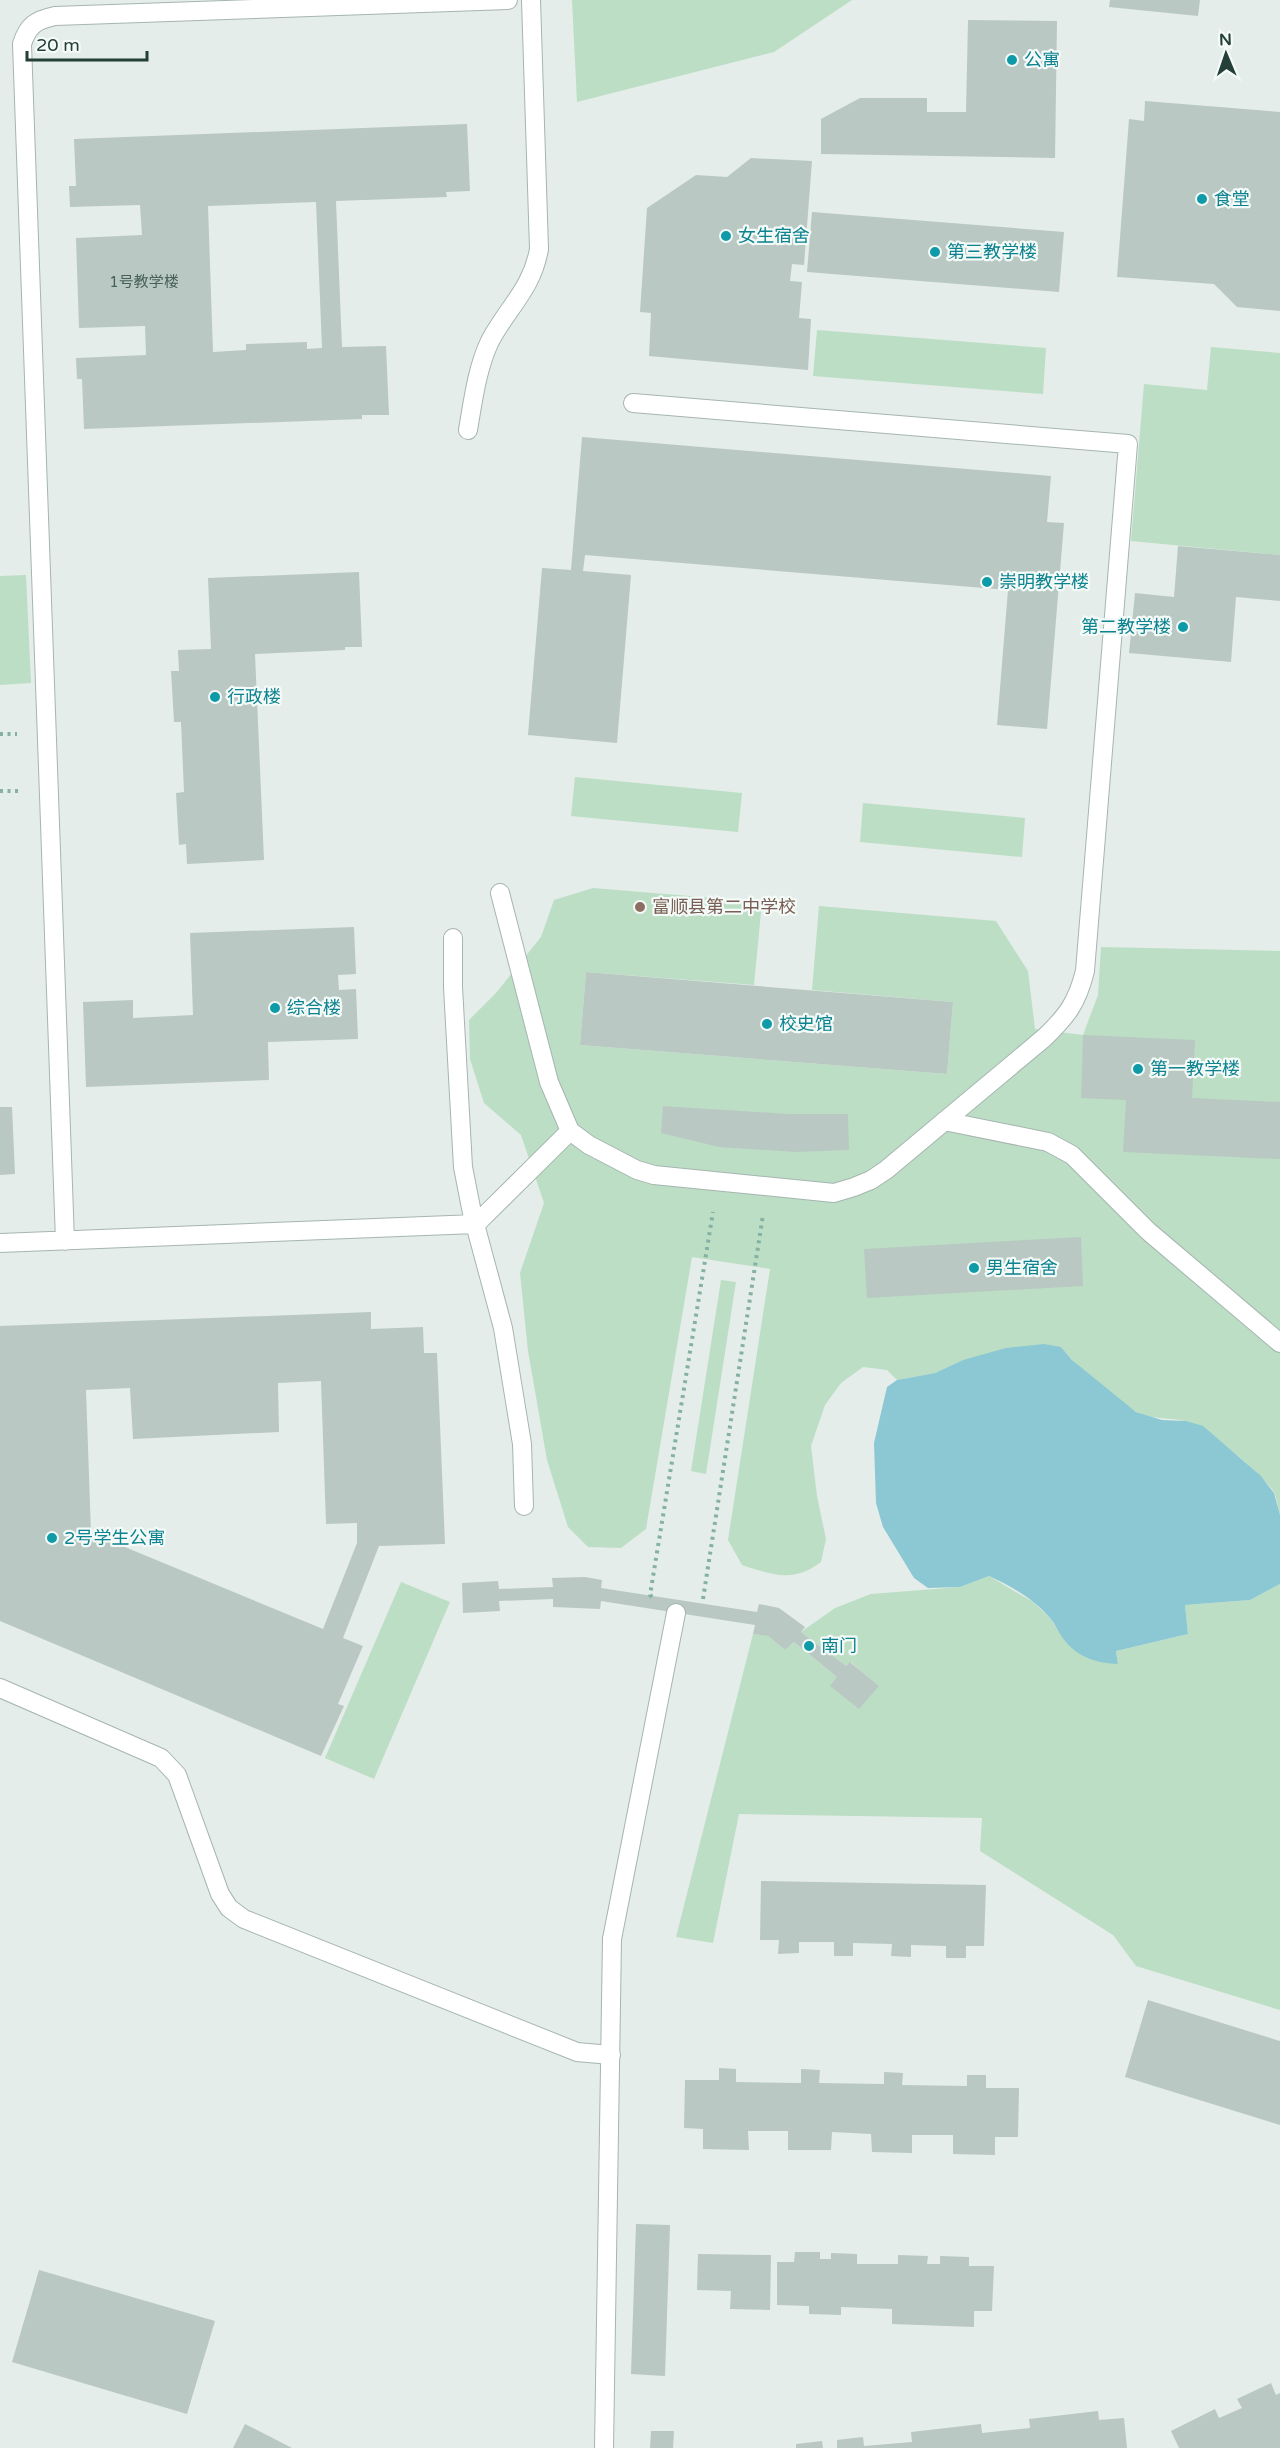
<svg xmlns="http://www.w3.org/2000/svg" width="1280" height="2448" viewBox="0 0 1280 2448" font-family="'Varela Round','Noto Sans SC',sans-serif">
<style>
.green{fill:#bcdec5}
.water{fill:#8bc8d3}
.building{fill:#b9c8c2;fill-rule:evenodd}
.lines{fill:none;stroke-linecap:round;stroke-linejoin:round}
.lane-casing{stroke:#a6b5b0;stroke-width:20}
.street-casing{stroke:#a6b5b0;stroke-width:20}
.path{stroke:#84b1a2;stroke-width:4;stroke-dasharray:3 4.5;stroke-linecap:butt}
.lane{stroke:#fff;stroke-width:18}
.street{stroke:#fff;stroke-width:18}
.culture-dot{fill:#0f9aa8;stroke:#f4faf7;stroke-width:2}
.education-dot{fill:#8d6e63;stroke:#f4faf7;stroke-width:2}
.labels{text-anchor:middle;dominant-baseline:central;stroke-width:4.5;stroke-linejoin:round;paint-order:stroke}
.number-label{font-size:15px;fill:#48615a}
.culture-label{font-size:18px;fill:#0d838f;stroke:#f4faf7;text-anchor:start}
.education-label{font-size:18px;fill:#785e54;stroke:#f4faf7;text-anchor:start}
</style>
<rect width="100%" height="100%" fill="#e4ede9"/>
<path class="green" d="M 572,0 L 852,0 L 774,52 L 577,102 Z
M 817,330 L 1046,348 L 1043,394 L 813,376 Z
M 1211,347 L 1280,353 L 1280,555 L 1131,541 L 1144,384 L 1207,390 Z
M 26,575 L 31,683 L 0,685 L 0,576 Z
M 575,777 L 742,793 L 738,832 L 571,816 Z
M 863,803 L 1025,818 L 1022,857 L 860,842 Z
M 593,888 L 762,902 L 754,985 L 586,972 L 580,1045 L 947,1074 L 953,1002 L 812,990 L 819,906 L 996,921 L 1028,971 L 1035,1029 L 1083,1035 L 1098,995 L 1101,947 L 1280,951 L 1280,1515 C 1278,1508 1277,1499 1274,1492 C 1264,1475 1204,1425 1185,1421 C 1168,1417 1151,1420 1135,1411 C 1108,1395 1081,1371 1061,1347 L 963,1360 L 935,1373 L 897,1380 L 887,1370 L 863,1367 L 841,1383 L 825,1405 L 811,1446 L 817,1496 L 826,1539 L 821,1562 C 793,1583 773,1575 742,1565 L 728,1540 L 770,1269 L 692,1257 L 646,1529 L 621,1548 L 588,1547 L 568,1527 L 547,1460 L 528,1351 L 520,1273 L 544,1203 L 521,1135 L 484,1103 L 470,1059 L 469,1020 L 496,993 L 541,937 L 554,900 Z
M 721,1280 L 736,1282 L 706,1474 L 691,1471 Z
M 989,1576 L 1033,1602 L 1050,1618 L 1065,1641 L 1118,1664 L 1116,1651 L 1188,1634 L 1185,1605 L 1250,1600 L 1280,1584 L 1280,2010 L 1136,1966 L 1113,1935 L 980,1851 L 982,1818 L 739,1814 L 713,1943 L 676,1937 L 753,1634 L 768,1636 L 785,1650 L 794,1642 L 837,1677 L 878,1686 L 851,1662 L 846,1666 L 801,1632 L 835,1608 L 871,1594 L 960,1587 Z
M 401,1582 L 450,1602 L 374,1779 L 325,1758 Z"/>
<path class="water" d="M 1044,1344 L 1061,1347 L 1072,1360 L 1136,1412 L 1162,1420 L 1186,1421 L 1203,1426 L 1261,1476 L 1274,1493 L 1280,1515 L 1280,1584 L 1250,1600 L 1185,1605 L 1188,1634 L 1116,1651 L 1118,1664 C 1097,1663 1079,1658 1065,1641 C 1059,1634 1056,1625 1050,1618 C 1034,1599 1011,1586 989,1576 L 960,1587 L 928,1588 L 914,1578 L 883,1527 L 876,1503 L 874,1443 L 887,1387 L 897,1380 L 935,1373 L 963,1360 L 1006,1348 Z"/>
<path class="building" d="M 1110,0 L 1200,0 L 1198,16 L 1109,7 Z
M 968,20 L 1057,21 L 1055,158 L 821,154 L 821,119 L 860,98 L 927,98 L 927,112 L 966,112 Z
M 1145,101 L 1280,112 L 1280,311 L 1237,307 L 1214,284 L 1117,277 L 1129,119 L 1144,121 Z
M 467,124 L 470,191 L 446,192 L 447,197 L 336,201 L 342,347 L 386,346 L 389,415 L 362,415 L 362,419 L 84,429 L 82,379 L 77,379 L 76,358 L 146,355 L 145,326 L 79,328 L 76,238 L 142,235 L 140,205 L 70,207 L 69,186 L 76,186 L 74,139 ZM 316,202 L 322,348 L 307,349 L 307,342 L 246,344 L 246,350 L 213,352 L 208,206 Z
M 751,158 L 812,161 L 804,265 L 792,264 L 790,281 L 802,282 L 799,318 L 811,319 L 808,370 L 649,356 L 651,313 L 640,312 L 647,208 L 696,175 L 727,177 Z
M 812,212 L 1064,232 L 1059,292 L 807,272 Z
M 582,437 L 1051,476 L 1047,522 L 1064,523 L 1047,729 L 997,725 L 1008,590 L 585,555 L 583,571 L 631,575 L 617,743 L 528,735 L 542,568 L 571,570 Z
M 1178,546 L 1280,555 L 1280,601 L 1236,597 L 1231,662 L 1129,653 L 1135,593 L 1174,597 Z
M 359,572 L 362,647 L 345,647 L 345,650 L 255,654 L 264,860 L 187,864 L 186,844 L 179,845 L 176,793 L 184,792 L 181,722 L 174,722 L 171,671 L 179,671 L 178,650 L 211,649 L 208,578 Z
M 354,927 L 356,974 L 338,975 L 339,990 L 356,989 L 358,1039 L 268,1042 L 269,1080 L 86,1087 L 83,1002 L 133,1000 L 133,1018 L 193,1015 L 190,933 Z
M 586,972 L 953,1002 L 947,1074 L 580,1045 Z
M 1083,1035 L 1195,1040 L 1192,1098 L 1280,1102 L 1280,1159 L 1123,1152 L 1126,1100 L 1081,1098 Z
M 663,1106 L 788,1114 L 848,1114 L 849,1150 L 796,1152 L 719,1147 L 661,1133 Z
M 0,1107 L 12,1107 L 15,1174 L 0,1175 Z
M 1081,1237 L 1083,1286 L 867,1298 L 864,1249 Z
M 371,1312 L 371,1329 L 423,1327 L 424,1353 L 437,1353 L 445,1544 L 379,1546 L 343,1638 L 363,1646 L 338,1704 L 344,1706 L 321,1756 L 0,1621 L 0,1326 ZM 321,1381 L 326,1524 L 357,1523 L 357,1543 L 323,1629 L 91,1533 L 86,1390 L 130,1388 L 133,1439 L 279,1432 L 278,1383 Z
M 585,1577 L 602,1580 L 601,1588 L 757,1612 L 759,1604 L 779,1608 L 805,1627 L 801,1632 L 846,1666 L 850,1662 L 879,1686 L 859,1709 L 830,1686 L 837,1677 L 794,1642 L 785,1650 L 768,1636 L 753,1634 L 755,1625 L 601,1601 L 600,1609 L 553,1607 L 553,1599 L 499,1601 L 500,1611 L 463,1613 L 462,1583 L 498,1581 L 499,1589 L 553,1587 L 552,1578 Z
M 761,1881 L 986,1885 L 984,1946 L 966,1946 L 966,1958 L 946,1958 L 946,1946 L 911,1945 L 911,1957 L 891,1956 L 892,1944 L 853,1943 L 853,1956 L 834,1956 L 834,1942 L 799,1942 L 799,1953 L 778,1954 L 779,1940 L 760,1940 Z
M 1148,2000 L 1280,2041 L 1280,2125 L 1125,2077 Z
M 719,2068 L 736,2069 L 736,2082 L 801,2083 L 801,2069 L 820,2070 L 819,2083 L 884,2084 L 884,2072 L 903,2073 L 902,2085 L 967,2086 L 967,2075 L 986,2075 L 986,2088 L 1019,2088 L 1018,2137 L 995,2137 L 995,2155 L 953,2154 L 953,2135 L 912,2135 L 912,2153 L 872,2152 L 871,2134 L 832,2132 L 831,2150 L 788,2150 L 788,2131 L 748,2131 L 749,2150 L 703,2149 L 703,2129 L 684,2128 L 685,2080 L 719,2080 Z
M 636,2224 L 670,2225 L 665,2376 L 631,2374 Z
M 795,2252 L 820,2252 L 820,2259 L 831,2259 L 831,2253 L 857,2254 L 857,2264 L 898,2264 L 898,2255 L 928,2256 L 927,2264 L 940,2264 L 940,2256 L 969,2257 L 969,2266 L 994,2266 L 992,2311 L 974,2311 L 974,2327 L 892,2324 L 892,2309 L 841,2307 L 841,2315 L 809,2314 L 809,2306 L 777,2305 L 777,2262 L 794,2262 Z
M 698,2254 L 771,2255 L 770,2310 L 730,2309 L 731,2291 L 697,2290 Z
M 39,2270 L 215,2321 L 187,2414 L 12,2362 Z
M 1271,2383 L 1276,2395 L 1280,2393 L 1280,2448 L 1179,2448 L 1171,2431 L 1215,2409 L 1219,2418 L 1242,2408 L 1237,2399 Z
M 1098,2411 L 1099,2420 L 1124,2418 L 1127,2448 L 837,2448 L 837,2440 L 863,2437 L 864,2446 L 912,2442 L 911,2432 L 981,2424 L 982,2433 L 1030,2428 L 1029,2419 Z
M 245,2424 L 292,2448 L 233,2448 Z
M 651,2431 L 674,2431 L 673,2448 L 650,2448 Z
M 822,2441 L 823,2448 L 796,2448 L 796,2444 Z"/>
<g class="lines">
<defs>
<path id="lane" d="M 468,430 C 473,401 477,368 490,341 C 508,307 532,289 539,249 L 531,0
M 500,893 L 549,1082 L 570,1131 L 589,1145 L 637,1170 L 654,1175 L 834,1193 L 854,1187 L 871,1180 L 886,1170 L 1044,1038 C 1067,1016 1077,1003 1085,971 L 1128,444 L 633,403
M 453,938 L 453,987 L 463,1167 L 472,1213 L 503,1328 L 522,1444 L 524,1506
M 944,1121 L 1048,1142 L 1072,1155 L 1148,1231 L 1280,1343
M 65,1241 L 22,44 C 28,25 36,20 55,16 L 508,0
M 0,1243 L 476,1224 L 570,1131
M 0,1688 L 161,1758 L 177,1775 L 220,1894 L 229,1908 L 244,1919 L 577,2052 L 611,2055
M 612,1939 L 676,1613"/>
<path id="street" d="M 604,2448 L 612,1939"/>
</defs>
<use href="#lane" class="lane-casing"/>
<use href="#street" class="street-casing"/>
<path class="path" d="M 0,734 L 17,734
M 0,791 L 20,791
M 652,1597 L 650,1595 L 713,1212
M 703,1599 L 763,1215"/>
<use href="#lane" class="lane"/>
<use href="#street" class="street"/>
</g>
<g class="culture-dot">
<circle cx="1012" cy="60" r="6"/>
<circle cx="1202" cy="199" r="6"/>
<circle cx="726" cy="236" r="6"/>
<circle cx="935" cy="252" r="6"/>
<circle cx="987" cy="582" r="6"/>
<circle cx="1183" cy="627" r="6"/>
<circle cx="215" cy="697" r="6"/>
<circle cx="275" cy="1008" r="6"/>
<circle cx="767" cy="1024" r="6"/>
<circle cx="1138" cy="1069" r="6"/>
<circle cx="974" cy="1268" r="6"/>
<circle cx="52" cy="1538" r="6"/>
<circle cx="809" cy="1646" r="6"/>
</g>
<circle class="education-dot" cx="640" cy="907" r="6"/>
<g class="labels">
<g class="number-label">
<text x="144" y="282">1号教学楼</text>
</g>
<g class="culture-label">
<text x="1024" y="60">公寓</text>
<text x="1214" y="199">食堂</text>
<text x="738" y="236">女生宿舍</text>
<text x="947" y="252">第三教学楼</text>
<text x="999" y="582">崇明教学楼</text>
<text x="1171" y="627" text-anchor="end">第二教学楼</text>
<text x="227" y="697">行政楼</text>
<text x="287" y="1008">综合楼</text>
<text x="779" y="1024">校史馆</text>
<text x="1150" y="1069">第一教学楼</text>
<text x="986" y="1268">男生宿舍</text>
<text x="64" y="1538">2号学生公寓</text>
<text x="821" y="1646">南门</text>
</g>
<g class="education-label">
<text x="652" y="907">富顺县第二中学校</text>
</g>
</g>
<g transform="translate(1226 54) rotate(358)" stroke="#f4faf7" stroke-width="4.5" paint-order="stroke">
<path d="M0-4.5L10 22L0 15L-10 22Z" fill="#233f37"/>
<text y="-9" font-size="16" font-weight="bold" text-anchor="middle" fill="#233f37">N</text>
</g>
<path d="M27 51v9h120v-9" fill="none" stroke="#233f37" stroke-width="3"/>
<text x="36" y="51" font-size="18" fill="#233f37" stroke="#f4faf7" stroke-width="4.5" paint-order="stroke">20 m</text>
</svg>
